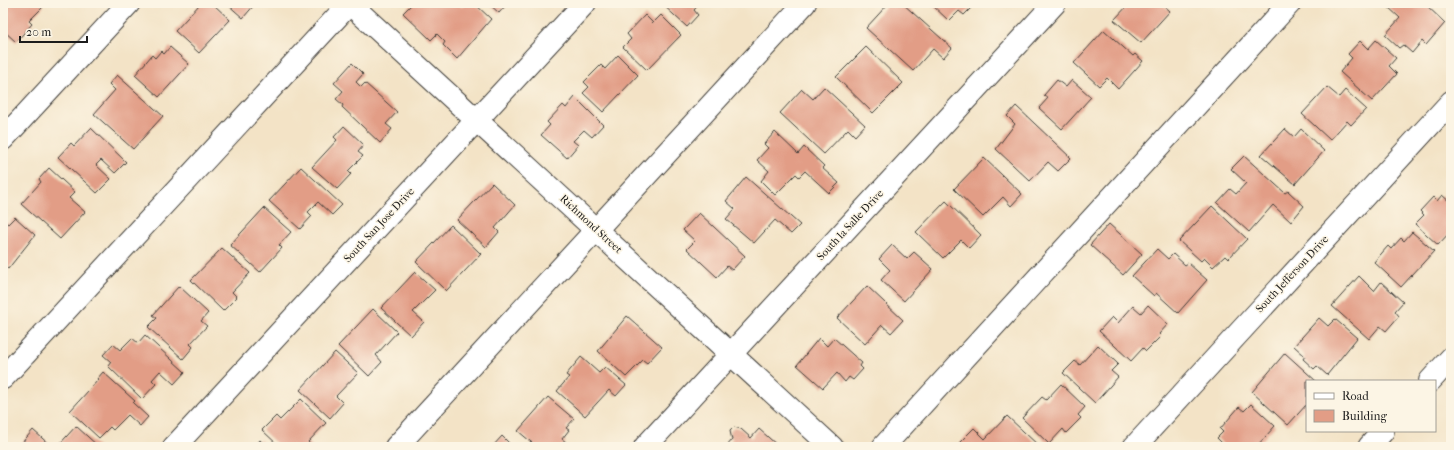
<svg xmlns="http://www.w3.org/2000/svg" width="1454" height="450" viewBox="0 0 1454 450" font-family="'IM FELL French Canon',serif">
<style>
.building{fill:#e29d86}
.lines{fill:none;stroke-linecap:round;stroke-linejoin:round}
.minor-casing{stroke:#3c3a36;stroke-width:24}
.minor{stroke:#fff;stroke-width:22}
.labels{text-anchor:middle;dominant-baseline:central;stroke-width:3;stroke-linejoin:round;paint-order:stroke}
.street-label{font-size:11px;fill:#1c1c1c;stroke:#fcf5e5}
</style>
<rect width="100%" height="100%" fill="#fcf5e5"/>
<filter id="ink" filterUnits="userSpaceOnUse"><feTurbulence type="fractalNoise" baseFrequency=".025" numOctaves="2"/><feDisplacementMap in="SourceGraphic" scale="8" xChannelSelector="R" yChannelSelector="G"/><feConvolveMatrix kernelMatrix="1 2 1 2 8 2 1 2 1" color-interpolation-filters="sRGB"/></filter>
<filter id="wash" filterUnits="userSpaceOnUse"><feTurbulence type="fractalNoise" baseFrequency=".012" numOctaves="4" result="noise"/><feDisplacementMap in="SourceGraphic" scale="16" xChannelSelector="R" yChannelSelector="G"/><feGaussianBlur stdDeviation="0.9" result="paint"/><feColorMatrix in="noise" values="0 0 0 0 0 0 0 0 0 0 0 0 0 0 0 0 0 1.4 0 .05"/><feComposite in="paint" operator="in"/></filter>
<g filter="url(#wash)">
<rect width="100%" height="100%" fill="#f3e3c6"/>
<g id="blocks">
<path class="building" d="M 6,3 L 40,3 L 44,6 L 29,21 L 32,24 L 16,42 L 3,30 L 3,6 Z
M 201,3 L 212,3 L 230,20 L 199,53 L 175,31 Z
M 226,3 L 256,3 L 243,18 Z
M 413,3 L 457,3 L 462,7 L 466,3 L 474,3 L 491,19 L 457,59 L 443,45 L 445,42 L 437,34 L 431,40 L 403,13 Z
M 488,3 L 508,3 L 499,13 Z
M 661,3 L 700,3 L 694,10 L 698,15 L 687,27 Z
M 889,3 L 902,3 L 952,48 L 943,58 L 933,49 L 913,71 L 866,28 Z
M 930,3 L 976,3 L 964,15 L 959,11 L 949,21 Z
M 1130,3 L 1161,3 L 1170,11 L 1141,43 L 1114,20 Z
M 1389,3 L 1424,3 L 1445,23 L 1426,45 L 1422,41 L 1412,53 L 1403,45 L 1399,48 L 1385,35 L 1400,18 L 1387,6 Z
M 645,15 L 653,23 L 661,15 L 681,35 L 647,70 L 623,47 L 631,39 L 627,34 Z
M 1104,30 L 1133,56 L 1135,54 L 1143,61 L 1118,89 L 1107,78 L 1099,86 L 1074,63 Z
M 1376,40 L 1396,58 L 1389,66 L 1397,74 L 1372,101 L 1340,72 L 1352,58 L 1348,54 L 1360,41 L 1368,49 Z
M 170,47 L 189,64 L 159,97 L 135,75 L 152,55 L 155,58 L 161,51 L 164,54 Z
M 866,47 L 903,83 L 873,113 L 836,77 Z
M 618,55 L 638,75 L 603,112 L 583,93 L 589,87 L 584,82 L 601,65 L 605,69 Z
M 352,63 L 363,74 L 356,82 L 361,87 L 365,83 L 397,112 L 386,124 L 392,129 L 380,143 L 342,107 L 343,105 L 336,99 L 343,91 L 334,83 Z
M 117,75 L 163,116 L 133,149 L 94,114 L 115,90 L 109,84 Z
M 1057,80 L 1066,87 L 1072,80 L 1091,97 L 1062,129 L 1039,108 L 1048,98 L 1044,95 Z
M 824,87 L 865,125 L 855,136 L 848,129 L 824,154 L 780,113 L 802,89 L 813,99 Z
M 1327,87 L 1339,97 L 1345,90 L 1366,109 L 1351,125 L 1347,121 L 1330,140 L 1302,114 Z
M 575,97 L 603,125 L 592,137 L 584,130 L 573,141 L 578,145 L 567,158 L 541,135 L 550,125 L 547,122 L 563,105 L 566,108 Z
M 1016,106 L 1071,158 L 1058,171 L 1048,162 L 1030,181 L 996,149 L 1015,124 L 1007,116 Z
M 344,126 L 364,145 L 358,152 L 363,156 L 348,171 L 351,174 L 337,189 L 312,167 L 337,140 L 334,137 Z
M 91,128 L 126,162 L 115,173 L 101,160 L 96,165 L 111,179 L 97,193 L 58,157 L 71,143 L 74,146 Z
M 1285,129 L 1294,137 L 1301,129 L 1324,151 L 1295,184 L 1261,155 Z
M 775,132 L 798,154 L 804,147 L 824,166 L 822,168 L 839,183 L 829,193 L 805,171 L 799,177 L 796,174 L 775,195 L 761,181 L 769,171 L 757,160 L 768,148 L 764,144 Z
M 1244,156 L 1285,193 L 1288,191 L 1304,206 L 1291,222 L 1273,205 L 1249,232 L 1217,203 L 1230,189 L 1236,194 L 1246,183 L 1231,169 Z
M 984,158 L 1022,194 L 1011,206 L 1003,197 L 983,217 L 954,189 Z
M 301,167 L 342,205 L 332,215 L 318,202 L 308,212 L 312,216 L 300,229 L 269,201 Z
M 49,168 L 75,192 L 69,198 L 85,212 L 60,239 L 21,204 L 41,182 L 39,179 Z
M 746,177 L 800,225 L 791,234 L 775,220 L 754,243 L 726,219 L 735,209 L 726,201 Z
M 492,183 L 515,205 L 495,228 L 499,232 L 486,247 L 457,220 Z
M 1442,195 L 1451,203 L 1451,231 L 1438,245 L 1415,224 L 1424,215 L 1420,211 L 1433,197 L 1437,201 Z
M 946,201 L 981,235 L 969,248 L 961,240 L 943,258 L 916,232 Z
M 1212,206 L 1247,239 L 1228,259 L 1225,256 L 1213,267 L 1204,258 L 1201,261 L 1179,241 Z
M 264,208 L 291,232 L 279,245 L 282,248 L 260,272 L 230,245 Z
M 699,213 L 745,256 L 732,270 L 727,266 L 717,277 L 687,249 L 695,241 L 683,230 Z
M 15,217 L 35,235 L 8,269 L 3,264 L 3,220 L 8,224 Z
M 1109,224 L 1142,254 L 1123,275 L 1090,245 Z
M 451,225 L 481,254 L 446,291 L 416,262 Z
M 1412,232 L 1434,251 L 1401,287 L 1374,262 L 1388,246 L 1391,249 L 1401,238 L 1404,241 Z
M 892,245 L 907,259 L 914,252 L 933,269 L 904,301 L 881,280 L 890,270 L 879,259 Z
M 222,248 L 250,273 L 232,292 L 237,297 L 223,311 L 191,280 Z
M 1157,249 L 1168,259 L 1173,254 L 1185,265 L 1188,263 L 1207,280 L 1178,313 L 1156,293 L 1154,296 L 1132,276 Z
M 415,272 L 435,290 L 413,312 L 424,322 L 411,336 L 381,308 Z
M 1359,276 L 1374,291 L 1381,282 L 1403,302 L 1395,311 L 1399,316 L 1386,331 L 1380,326 L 1369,339 L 1332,306 Z
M 179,286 L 208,313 L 201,321 L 207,326 L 190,344 L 193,347 L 183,359 L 148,327 L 157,318 L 153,315 Z
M 867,286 L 903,320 L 891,333 L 882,325 L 865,344 L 837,318 Z
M 1148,305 L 1168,324 L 1159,334 L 1161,336 L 1146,351 L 1143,348 L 1131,361 L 1099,331 L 1112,317 L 1118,323 L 1133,306 L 1141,313 Z
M 373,309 L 397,332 L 376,355 L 382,362 L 369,376 L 338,346 Z
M 627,316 L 662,347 L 647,363 L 643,360 L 626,377 L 598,351 Z
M 1319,318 L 1328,326 L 1335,319 L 1357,338 L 1327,375 L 1317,366 L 1314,369 L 1303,359 L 1305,356 L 1294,346 Z
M 145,335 L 185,372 L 174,384 L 160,371 L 152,380 L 156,384 L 142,399 L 108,366 L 111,362 L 103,355 L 113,344 L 120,350 L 132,338 L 138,343 Z
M 819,338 L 827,346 L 834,338 L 862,363 L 860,366 L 863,369 L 853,380 L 849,377 L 845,382 L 837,373 L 823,388 L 797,365 Z
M 1098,345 L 1118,364 L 1111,371 L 1118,377 L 1095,403 L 1063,373 L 1075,361 L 1080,365 Z
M 335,352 L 358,373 L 336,396 L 343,403 L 330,418 L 300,390 Z
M 1285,353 L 1316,381 L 1307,381 L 1307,404 L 1288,425 L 1252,392 Z
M 581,357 L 599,373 L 605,367 L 626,385 L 616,396 L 609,390 L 585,416 L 557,391 L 569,377 L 566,375 Z
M 103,372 L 135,401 L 133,403 L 148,417 L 140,426 L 128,415 L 113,430 L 110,427 L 99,438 L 70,411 L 98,380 L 97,379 Z
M 1061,384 L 1085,407 L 1078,415 L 1081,418 L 1066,433 L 1063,429 L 1049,444 L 1022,418 L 1042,397 L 1046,400 Z
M 548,397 L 574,419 L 566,428 L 569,430 L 562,439 L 566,442 L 562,447 L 537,447 L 518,431 Z
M 301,399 L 326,423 L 308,442 L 313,447 L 280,447 L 262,430 L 276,416 L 280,420 Z
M 1251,404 L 1275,426 L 1256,447 L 1226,447 L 1217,438 L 1223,432 L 1220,429 L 1239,407 L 1244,411 Z
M 1007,416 L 1040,447 L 963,447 L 959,443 L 974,428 L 985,439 Z
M 76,426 L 99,447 L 57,447 Z
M 734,427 L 741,429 L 751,438 L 759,429 L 778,446 L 726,447 L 732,440 L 730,431 Z
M 33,430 L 52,447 L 22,447 L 20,445 Z
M 502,436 L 513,447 L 492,447 Z
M 260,440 L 267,447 L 254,447 Z"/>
</g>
</g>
<g filter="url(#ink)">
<use href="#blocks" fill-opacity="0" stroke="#3c3a36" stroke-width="1"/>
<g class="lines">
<defs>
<path id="minor" d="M 349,3 L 832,447
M 3,139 L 129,3
M 3,378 L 350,3
M 1430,381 L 1451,358
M 174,447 L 585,3
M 396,447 L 805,3
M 645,447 L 1055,3
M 883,447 L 1290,3
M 1134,447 L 1451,102
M 1369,447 L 1383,431"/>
</defs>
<use href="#minor" class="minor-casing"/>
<use href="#minor" class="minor"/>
</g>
</g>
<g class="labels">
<g class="street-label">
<text transform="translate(591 224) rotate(43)">Richmond Street</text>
<text transform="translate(379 225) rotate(-47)">South San Jose Drive</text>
<text transform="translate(850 225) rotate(-47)">South la Salle Drive</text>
<text transform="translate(1292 274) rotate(-47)">South Jefferson Drive</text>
</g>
</g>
<rect width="1454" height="450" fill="none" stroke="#fcf5e5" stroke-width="16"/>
<rect x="1306" y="380" width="130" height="52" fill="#fcf5e5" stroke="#a29e95"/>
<rect x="1314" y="393" width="20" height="6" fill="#ffffff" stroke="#a29e95"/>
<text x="1342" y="400" font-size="12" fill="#1c1c1c">Road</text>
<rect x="1314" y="410" width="20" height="12" fill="#e29d86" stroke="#a29e95"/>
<text x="1342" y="420" font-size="12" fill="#1c1c1c">Building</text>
<path d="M20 36v6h67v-6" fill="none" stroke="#1c1c1c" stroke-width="2"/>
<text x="26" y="36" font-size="12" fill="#1c1c1c" stroke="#fcf5e5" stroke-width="3" paint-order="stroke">20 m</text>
</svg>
